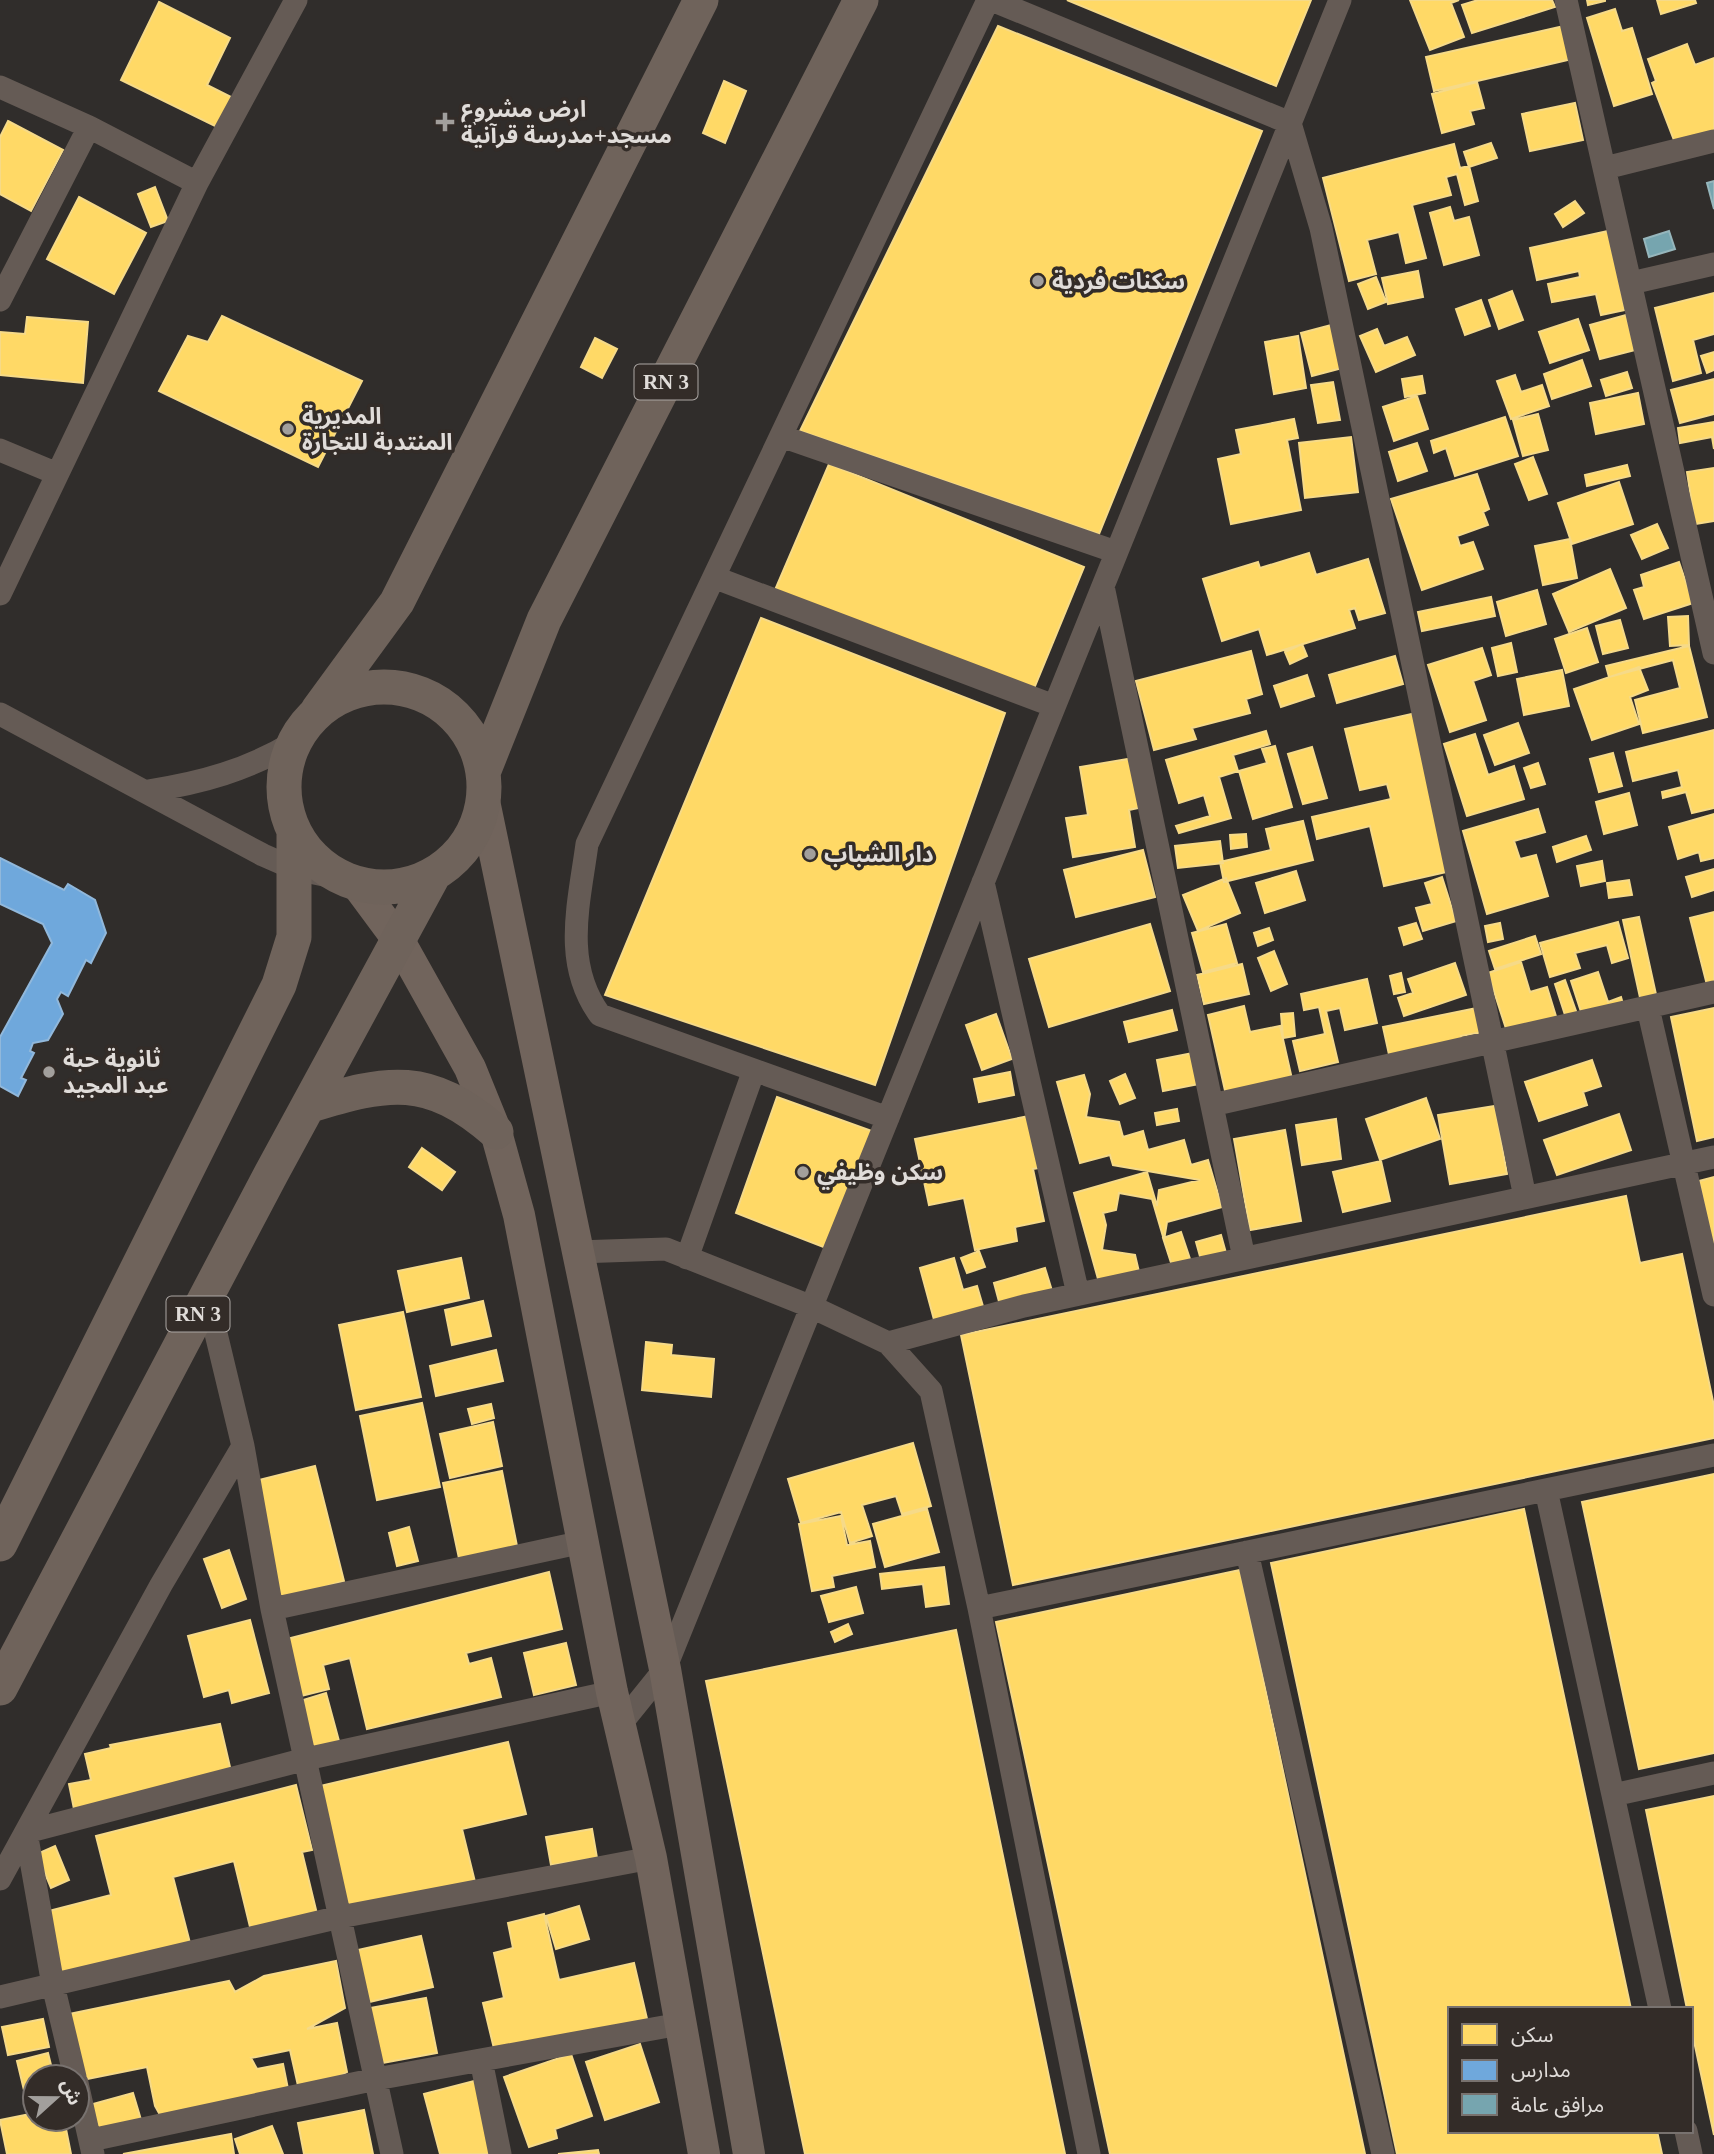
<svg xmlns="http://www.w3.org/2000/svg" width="1714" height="2154" viewBox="0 0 1714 2154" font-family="'Times New Roman','Noto Sans Arabic',serif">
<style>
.homes{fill:#ffd966;stroke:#f6da88;stroke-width:2}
.schools{fill:#6fa8dc;stroke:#91b8db;stroke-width:2}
.public{fill:#76a5af;stroke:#96b6bc;stroke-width:2}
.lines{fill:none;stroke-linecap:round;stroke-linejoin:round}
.minor{stroke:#655b55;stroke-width:23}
.secondary{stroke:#71645c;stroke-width:32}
.primary{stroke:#6f635b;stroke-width:35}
.poi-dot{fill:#a29f9c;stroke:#332c28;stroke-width:2.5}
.labels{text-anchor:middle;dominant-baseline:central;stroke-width:7;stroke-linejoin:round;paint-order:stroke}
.shield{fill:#332c28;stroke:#aca7a4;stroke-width:2}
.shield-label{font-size:21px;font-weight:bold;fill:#e0dcd9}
.poi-label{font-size:23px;font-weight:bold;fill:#e0dcd9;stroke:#332c28;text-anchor:start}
</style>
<rect width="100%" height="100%" fill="#302d2b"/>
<path class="homes" d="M 1067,0 L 1311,0 L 1276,86 Z
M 1410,0 L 1459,0 L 1451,3 L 1464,37 L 1430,50 Z
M 1478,0 L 1552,0 L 1555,7 L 1472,33 L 1462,5 Z
M 1587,0 L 1605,0 L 1605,1 L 1588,5 Z
M 1657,0 L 1695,0 L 1696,3 L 1661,14 Z
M 159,2 L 230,38 L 207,85 L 233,98 L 219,128 L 121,80 Z
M 1615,9 L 1622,31 L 1632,28 L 1652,94 L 1614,106 L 1587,18 Z
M 998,26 L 1262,131 L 1099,534 L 800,431 Z
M 1564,26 L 1572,59 L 1434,91 L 1426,57 Z
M 1687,44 L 1695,65 L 1714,58 L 1714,134 L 1677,148 L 1652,83 L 1656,81 L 1648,59 Z
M 724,81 L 746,91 L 725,143 L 703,133 Z
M 1477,82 L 1484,108 L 1470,111 L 1474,124 L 1442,133 L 1432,94 Z
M 1575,103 L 1583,140 L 1530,151 L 1522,114 Z
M 8,121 L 63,150 L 31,211 L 0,194 L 0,137 Z
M 1491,143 L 1497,158 L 1469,167 L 1464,152 Z
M 1454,144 L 1460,168 L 1469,166 L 1478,201 L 1465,205 L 1457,174 L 1446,177 L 1451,195 L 1412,205 L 1426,258 L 1406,263 L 1399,232 L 1367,240 L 1376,274 L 1349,281 L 1323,178 Z
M 155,187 L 168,221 L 151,227 L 138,194 Z
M 79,197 L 146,233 L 114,294 L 47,259 Z
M 1575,201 L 1584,213 L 1563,227 L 1555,214 Z
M 1450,207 L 1454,221 L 1469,217 L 1479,255 L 1444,265 L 1430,213 Z
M 1608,231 L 1625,310 L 1601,315 L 1596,294 L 1552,302 L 1548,284 L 1580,277 L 1579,271 L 1537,280 L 1530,248 Z
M 1418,271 L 1423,297 L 1388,304 L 1382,278 Z
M 1376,277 L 1386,302 L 1368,309 L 1358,284 Z
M 1512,291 L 1523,320 L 1499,329 L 1489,300 Z
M 1714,293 L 1714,334 L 1693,340 L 1701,373 L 1673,381 L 1655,308 Z
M 1481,300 L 1490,326 L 1465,335 L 1456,309 Z
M 1626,315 L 1635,350 L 1600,359 L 1590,325 Z
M 222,316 L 362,381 L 318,467 L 159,391 L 188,336 L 208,342 Z
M 27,317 L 88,322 L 83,383 L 0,375 L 0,332 L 25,334 Z
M 1578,319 L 1589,350 L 1550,363 L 1539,332 Z
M 1335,324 L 1346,367 L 1312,376 L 1301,333 Z
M 1377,329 L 1384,346 L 1407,337 L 1415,355 L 1376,372 L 1360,336 Z
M 1298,336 L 1306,388 L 1274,394 L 1265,342 Z
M 595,338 L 617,349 L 602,378 L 581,367 Z
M 1714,352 L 1714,370 L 1707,373 L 1701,356 Z
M 1582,360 L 1591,386 L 1552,399 L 1544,374 Z
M 1627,372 L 1632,388 L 1606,396 L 1601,380 Z
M 1515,375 L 1521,392 L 1542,385 L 1549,406 L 1511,419 L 1497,381 Z
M 1422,376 L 1425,393 L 1405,397 L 1402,379 Z
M 1714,379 L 1714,414 L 1680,423 L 1671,390 Z
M 1333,382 L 1340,420 L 1318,423 L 1311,385 Z
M 1638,393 L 1644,424 L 1596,434 L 1590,403 Z
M 1417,396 L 1428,429 L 1394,441 L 1383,407 Z
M 1538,414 L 1548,450 L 1523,456 L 1513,420 Z
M 1505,417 L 1518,456 L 1455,476 L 1446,448 L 1434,453 L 1431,441 Z
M 1294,419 L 1298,438 L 1287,440 L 1301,510 L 1231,524 L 1218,459 L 1241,454 L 1236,430 Z
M 1714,422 L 1714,449 L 1712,437 L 1680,443 L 1678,428 Z
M 1351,437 L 1358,492 L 1305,498 L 1299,443 Z
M 1417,443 L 1427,471 L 1398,481 L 1389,452 Z
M 1533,457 L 1547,494 L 1529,500 L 1515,464 Z
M 829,464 L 1084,567 L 1033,691 L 775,590 Z
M 1627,465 L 1630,476 L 1587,486 L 1585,475 Z
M 1714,468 L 1714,521 L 1695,524 L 1687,472 Z
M 1477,474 L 1489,509 L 1483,512 L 1488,525 L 1457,536 L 1460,546 L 1473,542 L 1483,569 L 1422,590 L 1391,499 Z
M 1619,482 L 1633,524 L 1572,544 L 1558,503 Z
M 1657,524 L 1668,548 L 1642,559 L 1631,535 Z
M 1570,539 L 1577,578 L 1543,585 L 1535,546 Z
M 1309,553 L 1316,575 L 1368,559 L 1385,613 L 1359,620 L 1355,608 L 1349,610 L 1355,628 L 1267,655 L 1259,629 L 1222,641 L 1203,579 L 1258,562 L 1260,568 Z
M 1679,562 L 1693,603 L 1644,619 L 1634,590 L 1644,587 L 1641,575 Z
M 1610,569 L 1626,608 L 1569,632 L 1553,594 Z
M 1537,590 L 1546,624 L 1506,636 L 1497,602 Z
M 1491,597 L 1495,616 L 1422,631 L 1418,612 Z
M 1688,616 L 1689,645 L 1670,646 L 1668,617 Z
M 761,618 L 1005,713 L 875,1085 L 605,995 Z
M 1620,620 L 1628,648 L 1603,654 L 1596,626 Z
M 1587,628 L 1598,662 L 1566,673 L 1555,639 Z
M 1511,643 L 1517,672 L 1498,676 L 1492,648 Z
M 1302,644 L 1307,656 L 1290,664 L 1285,652 Z
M 1689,646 L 1707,717 L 1643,733 L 1635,700 L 1680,688 L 1673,660 L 1609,677 L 1606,666 Z
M 1482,648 L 1491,675 L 1473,681 L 1486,720 L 1450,732 L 1428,665 Z
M 1251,651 L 1262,694 L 1246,699 L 1250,713 L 1192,728 L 1196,739 L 1154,750 L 1136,681 Z
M 1395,656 L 1403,684 L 1337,703 L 1329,675 Z
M 1639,667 L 1648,690 L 1630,697 L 1639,724 L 1592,740 L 1574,689 Z
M 1562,670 L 1569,706 L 1524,715 L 1517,679 Z
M 1307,675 L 1314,696 L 1281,707 L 1274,686 Z
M 1425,711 L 1451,871 L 1384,886 L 1370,826 L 1317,839 L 1312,817 L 1391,799 L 1387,784 L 1360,790 L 1345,729 Z
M 1518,723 L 1529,753 L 1495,765 L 1484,735 Z
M 1714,730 L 1714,808 L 1692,813 L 1686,792 L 1663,798 L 1662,792 L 1682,787 L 1678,770 L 1633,781 L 1626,752 Z
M 1266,731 L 1270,744 L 1233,755 L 1238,771 L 1219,777 L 1231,818 L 1179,833 L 1176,826 L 1210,816 L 1204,795 L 1179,803 L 1166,760 Z
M 1475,734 L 1488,775 L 1514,766 L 1524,799 L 1467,816 L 1444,744 Z
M 1275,746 L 1292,807 L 1253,819 L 1239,771 L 1267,763 L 1262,749 Z
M 1312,747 L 1327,798 L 1303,804 L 1288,754 Z
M 1613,753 L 1622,786 L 1599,792 L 1590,759 Z
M 1134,758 L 1143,807 L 1129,810 L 1135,847 L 1073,857 L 1066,818 L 1088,815 L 1080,767 Z
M 1538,763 L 1545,784 L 1531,788 L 1524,768 Z
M 1629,793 L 1637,825 L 1604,834 L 1596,802 Z
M 1538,809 L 1545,832 L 1514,841 L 1520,859 L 1536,855 L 1548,896 L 1487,914 L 1463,831 Z
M 1714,814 L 1714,858 L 1701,861 L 1699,852 L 1678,859 L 1669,827 Z
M 1303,821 L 1313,860 L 1224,882 L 1220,862 L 1271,850 L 1266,829 Z
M 1246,834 L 1247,847 L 1231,849 L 1230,835 Z
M 1586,836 L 1591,850 L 1557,862 L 1553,847 Z
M 1220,841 L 1223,863 L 1178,868 L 1175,846 Z
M 1143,850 L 1155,897 L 1076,917 L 1064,870 Z
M 1602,861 L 1605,881 L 1581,886 L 1577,866 Z
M 1714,869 L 1714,890 L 1692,897 L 1686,877 Z
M 1296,871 L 1305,900 L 1265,913 L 1256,883 Z
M 1442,877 L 1456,921 L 1423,931 L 1416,908 L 1432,904 L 1425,883 Z
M 1226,878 L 1240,913 L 1198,931 L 1183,895 Z
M 1629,880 L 1632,895 L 1609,898 L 1607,883 Z
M 1714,912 L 1714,983 L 1707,985 L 1690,918 Z
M 1639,917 L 1657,999 L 1641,1002 L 1623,920 Z
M 1618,922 L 1628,958 L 1612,963 L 1607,945 L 1575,953 L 1580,968 L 1550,977 L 1540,943 Z
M 1416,923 L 1422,939 L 1404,945 L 1399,928 Z
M 1500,923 L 1503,939 L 1488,942 L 1485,926 Z
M 1150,924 L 1170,991 L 1049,1027 L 1029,959 Z
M 1226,924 L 1237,963 L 1203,972 L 1192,933 Z
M 1269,928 L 1273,940 L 1258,946 L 1254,933 Z
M 1535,936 L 1541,954 L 1495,969 L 1489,951 Z
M 1274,951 L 1287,984 L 1271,991 L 1258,958 Z
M 1521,962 L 1530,992 L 1547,987 L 1559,1026 L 1510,1041 L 1488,973 Z
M 1455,963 L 1466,995 L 1404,1016 L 1398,998 L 1413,993 L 1408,979 Z
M 1242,964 L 1249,994 L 1204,1004 L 1197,975 Z
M 1598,972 L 1608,1002 L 1621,997 L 1624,1007 L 1584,1021 L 1571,981 Z
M 1401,973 L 1405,992 L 1394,994 L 1390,976 Z
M 1367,979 L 1377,1023 L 1345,1030 L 1340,1008 L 1326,1011 L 1338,1062 L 1300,1071 L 1293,1041 L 1325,1034 L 1319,1007 L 1304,1010 L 1301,994 Z
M 1565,980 L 1577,1014 L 1566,1018 L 1555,984 Z
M 1244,1006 L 1250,1032 L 1280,1026 L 1292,1079 L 1226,1095 L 1208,1015 Z
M 1477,1008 L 1483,1032 L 1461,1036 L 1463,1044 L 1390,1059 L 1383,1027 Z
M 1714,1008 L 1714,1137 L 1697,1141 L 1671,1017 Z
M 1172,1010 L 1177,1030 L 1129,1042 L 1124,1022 Z
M 1293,1013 L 1295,1036 L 1283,1038 L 1281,1014 Z
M 996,1014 L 1012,1059 L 982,1070 L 966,1025 Z
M 1193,1053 L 1199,1084 L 1163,1091 L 1157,1060 Z
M 1592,1060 L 1601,1086 L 1583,1092 L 1587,1105 L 1539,1121 L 1525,1082 Z
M 1010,1072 L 1014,1095 L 979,1102 L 974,1079 Z
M 1125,1074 L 1135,1098 L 1120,1104 L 1110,1081 Z
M 1084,1075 L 1090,1094 L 1086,1117 L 1119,1122 L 1123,1137 L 1143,1131 L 1148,1150 L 1184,1140 L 1191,1165 L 1208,1160 L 1222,1207 L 1167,1222 L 1164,1240 L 1152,1199 L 1119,1193 L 1116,1210 L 1103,1213 L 1106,1225 L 1102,1250 L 1135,1255 L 1140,1276 L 1100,1286 L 1074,1193 L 1147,1172 L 1157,1206 L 1159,1190 L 1200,1180 L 1113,1165 L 1110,1155 L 1080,1163 L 1057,1082 Z
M 777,1097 L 872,1131 L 826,1248 L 736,1213 Z
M 1426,1098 L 1440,1139 L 1380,1160 L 1366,1119 Z
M 1495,1106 L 1507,1174 L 1450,1184 L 1438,1115 Z
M 1177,1109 L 1179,1121 L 1157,1125 L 1155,1113 Z
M 1619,1114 L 1631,1150 L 1557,1175 L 1544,1140 Z
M 1029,1116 L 1039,1168 L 1033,1169 L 1044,1221 L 1015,1227 L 1017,1241 L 975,1250 L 964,1198 L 929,1205 L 915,1139 Z
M 1336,1119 L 1341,1159 L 1302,1165 L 1296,1125 Z
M 1285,1130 L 1301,1221 L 1250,1230 L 1234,1139 Z
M 422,1148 L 455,1172 L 442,1190 L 409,1167 Z
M 1381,1161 L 1390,1201 L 1343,1212 L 1333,1172 Z
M 1714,1177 L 1714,1252 L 1699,1181 Z
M 1626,1196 L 1640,1263 L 1682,1254 L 1714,1406 L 1714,1438 L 1013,1585 L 961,1335 Z
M 1181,1232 L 1192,1265 L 1174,1272 L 1163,1238 Z
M 1221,1235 L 1226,1253 L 1201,1260 L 1196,1242 Z
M 979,1251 L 985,1267 L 967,1273 L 961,1258 Z
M 461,1258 L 469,1298 L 407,1312 L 398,1271 Z
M 954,1258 L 963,1290 L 977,1286 L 985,1313 L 936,1327 L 920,1268 Z
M 1045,1268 L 1053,1294 L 1001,1309 L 994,1283 Z
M 483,1301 L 491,1336 L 452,1345 L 445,1310 Z
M 403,1312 L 421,1397 L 356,1410 L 339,1325 Z
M 646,1342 L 672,1345 L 671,1355 L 714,1359 L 711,1397 L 642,1390 Z
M 496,1350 L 503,1381 L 436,1396 L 430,1366 Z
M 422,1403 L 440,1487 L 377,1500 L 360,1416 Z
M 491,1404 L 494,1418 L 472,1424 L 468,1409 Z
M 493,1422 L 502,1466 L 450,1478 L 440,1434 Z
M 913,1443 L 931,1506 L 902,1514 L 896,1496 L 862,1505 L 872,1536 L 850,1543 L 841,1512 L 801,1523 L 788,1479 Z
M 315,1466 L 344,1581 L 278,1601 L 255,1481 Z
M 502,1471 L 518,1551 L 460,1563 L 443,1483 Z
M 1714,1474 L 1714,1753 L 1639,1769 L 1582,1502 Z
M 927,1509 L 939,1552 L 885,1567 L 873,1524 Z
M 1524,1509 L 1631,2009 L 1450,2009 L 1450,2131 L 1657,2131 L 1662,2154 L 1397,2154 L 1271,1563 Z
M 841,1516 L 847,1545 L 870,1541 L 875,1567 L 832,1576 L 834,1587 L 812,1591 L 799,1524 Z
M 409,1527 L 418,1561 L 397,1566 L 389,1533 Z
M 229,1550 L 246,1599 L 222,1608 L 204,1559 Z
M 944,1567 L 949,1604 L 926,1607 L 923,1584 L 882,1589 L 880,1574 Z
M 1240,1570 L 1365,2154 L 1110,2154 L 996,1622 Z
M 549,1572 L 562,1629 L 466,1653 L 469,1664 L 491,1658 L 501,1697 L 367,1729 L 350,1658 L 323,1665 L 329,1689 L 297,1697 L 283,1640 Z
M 856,1587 L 863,1613 L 829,1622 L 821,1596 Z
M 250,1620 L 269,1693 L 232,1703 L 229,1690 L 204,1697 L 188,1636 Z
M 848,1624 L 852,1634 L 835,1642 L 831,1632 Z
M 956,1630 L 1065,2154 L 805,2154 L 706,1681 Z
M 566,1643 L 576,1685 L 534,1695 L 524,1653 Z
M 326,1693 L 339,1741 L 310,1750 L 297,1702 Z
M 220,1724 L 233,1780 L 75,1814 L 69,1784 L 91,1780 L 85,1754 L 111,1748 L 110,1745 Z
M 508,1742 L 526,1814 L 462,1829 L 476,1886 L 351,1918 L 316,1787 Z
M 296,1785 L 312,1850 L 302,1852 L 317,1914 L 251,1931 L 234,1861 L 173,1877 L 190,1943 L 61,1975 L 45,1912 L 111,1895 L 96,1836 Z
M 1714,1796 L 1714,2135 L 1691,2027 L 1691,2009 L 1687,2009 L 1646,1810 Z
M 592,1829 L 597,1858 L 551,1865 L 546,1837 Z
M 55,1846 L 69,1880 L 51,1888 L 37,1854 Z
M 579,1906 L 589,1939 L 556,1949 L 546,1916 Z
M 544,1914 L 559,1980 L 634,1963 L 648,2023 L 497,2061 L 483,2003 L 504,1998 L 494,1953 L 513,1948 L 508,1923 Z
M 421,1936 L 433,1987 L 361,2004 L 349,1952 Z
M 336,1961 L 345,2008 L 307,2029 L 337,2023 L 347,2072 L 324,2085 L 299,2090 L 290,2050 L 251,2058 L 257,2069 L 283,2064 L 290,2099 L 165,2124 L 155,2106 L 147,2067 L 82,2080 L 69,2014 L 229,1981 L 235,1992 L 264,1976 Z
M 426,1998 L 437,2053 L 382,2063 L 370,2008 Z
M 43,2019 L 49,2047 L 8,2055 L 2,2027 Z
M 640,2044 L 659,2102 L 605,2120 L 586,2062 Z
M 48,2053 L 54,2077 L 35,2077 L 35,2106 L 28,2107 L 17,2061 Z
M 571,2054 L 592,2116 L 555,2129 L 557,2138 L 529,2147 L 504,2077 Z
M 482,2079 L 502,2154 L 440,2154 L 424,2094 Z
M 133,2093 L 142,2123 L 95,2136 L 86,2106 Z
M 364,2110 L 373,2154 L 304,2154 L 298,2123 Z
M 35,2113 L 35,2119 L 64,2119 L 71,2154 L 7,2154 L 0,2120 Z
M 272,2126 L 283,2154 L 240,2154 L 235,2139 Z
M 231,2134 L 234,2154 L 123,2154 Z
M 598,2150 L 599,2154 L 558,2154 Z"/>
<path class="schools" d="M 0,858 L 64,890 L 68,884 L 95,900 L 106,933 L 91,963 L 86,960 L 68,996 L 61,992 L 57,999 L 63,1014 L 48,1040 L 33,1043 L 30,1051 L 34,1053 L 21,1078 L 26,1080 L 18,1096 L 0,1086 L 0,1037 L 52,943 L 43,924 L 0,904 Z"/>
<path class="public" d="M 1714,181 L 1714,209 L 1707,183 Z
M 1669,231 L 1675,249 L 1649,257 L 1644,239 Z"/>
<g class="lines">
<path class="minor" d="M 992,0 L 1290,123 L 1321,228 L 1525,1197
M 1566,0 L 1714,653
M 0,87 L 89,127 L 197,183
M 1605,168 L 1714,141
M 1631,283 L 1714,264
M 0,300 L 89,127
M 781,436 L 1116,552
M 0,450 L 55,473
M 716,578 L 1054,706
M 1103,586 L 1244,1258
M 0,594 L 197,183 L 296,0
M 0,714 L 263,855 L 295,869 L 348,880
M 148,791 C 201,783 248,770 294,742
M 983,882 L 1078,1294
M 1648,1008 L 1714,1295
M 1212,1105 L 1714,992
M 888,1118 L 600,1015 C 562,963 579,904 587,844 L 988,0
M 577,1252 L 666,1249 L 812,1307 L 888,1343 L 931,1391 L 979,1608 L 1089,2154
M 687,1258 L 754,1070
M 888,1343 L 1024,1306 L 1714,1157
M 243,1446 L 272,1609 L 392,2154
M 1546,1490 L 1660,2009
M 1247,1552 L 1383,2154
M 979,1608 L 1714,1455
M 272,1609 L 583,1542
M 619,1726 L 665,1669 L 1340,0
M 1613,1795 L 1714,1773
M 0,1879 L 161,1585 L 243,1446 L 207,1296
M 0,1997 L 340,1917 L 651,1858
M 481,2060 L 500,2154
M 75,2077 L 53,1985 L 26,1832 L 306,1759 L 612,1692
M 77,2083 L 93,2154
M 1686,2131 L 1691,2154
M 91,2140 L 376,2079 L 680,2024"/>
<path class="secondary" d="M 484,801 L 665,1669 L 749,2154
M 356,883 L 399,941 L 470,1068 L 496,1132 L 519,1215 L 612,1692 L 651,1858 L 704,2154"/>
<path class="primary" d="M284 787a100 100 0 1 1 200 0a100 100 0 1 1-200 0Z
M 318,710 L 397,602 L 701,0
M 484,770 L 544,620 L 861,0
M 308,1106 C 389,1081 428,1073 496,1132
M 0,1544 L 279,985 L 294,937 L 294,831
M 0,1688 L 271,1174 L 434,874"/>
</g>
<g class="poi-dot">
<path d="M441.5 111.5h7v7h7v7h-7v7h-7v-7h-7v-7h7z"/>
<circle cx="1038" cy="281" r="7"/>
<circle cx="288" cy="429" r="7"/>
<circle cx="810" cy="854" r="7"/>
<circle cx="49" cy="1072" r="7"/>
<circle cx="803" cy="1172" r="7"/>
</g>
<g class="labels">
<g class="shield">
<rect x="634.5" y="364.5" width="63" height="35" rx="5"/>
<rect x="166.5" y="1296.5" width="63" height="35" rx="5"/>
</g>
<g class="shield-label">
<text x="666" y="382">RN 3</text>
<text x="198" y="1314">RN 3</text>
</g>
<g class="poi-label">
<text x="461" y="109">ارض مشروع<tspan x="461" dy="26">مسجد+مدرسة قرآنية</tspan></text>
<text x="1052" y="281">سكنات فردية</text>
<text x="302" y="416">المديرية<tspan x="302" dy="26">المنتدبة للتجارة</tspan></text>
<text x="824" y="854">دار الشباب</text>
<text x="63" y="1059">ثانوية حبة<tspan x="63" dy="26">عبد المجيد</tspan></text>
<text x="817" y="1172">سكن وظيفي</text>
</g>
</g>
<rect x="1448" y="2007" width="245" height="126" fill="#332c28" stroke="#78726f" stroke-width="2"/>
<rect x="1462" y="2024" width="35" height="21" fill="#ffd966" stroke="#78726f" stroke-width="2"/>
<text x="1511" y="2042" font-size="21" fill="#e0dcd9">سكن</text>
<rect x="1462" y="2060" width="35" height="21" fill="#6fa8dc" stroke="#78726f" stroke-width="2"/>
<text x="1511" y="2077" font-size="21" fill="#e0dcd9">مدارس</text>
<rect x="1462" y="2094" width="35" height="21" fill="#76a5af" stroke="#78726f" stroke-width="2"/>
<text x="1511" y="2112" font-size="21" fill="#e0dcd9">مرافق عامة</text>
<g transform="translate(56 2098) rotate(69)"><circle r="33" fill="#332c28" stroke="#78726f" stroke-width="2"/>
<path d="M0-5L12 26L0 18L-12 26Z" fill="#a29f9c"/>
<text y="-10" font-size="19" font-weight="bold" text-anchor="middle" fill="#e0dcd9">ش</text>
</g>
</svg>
